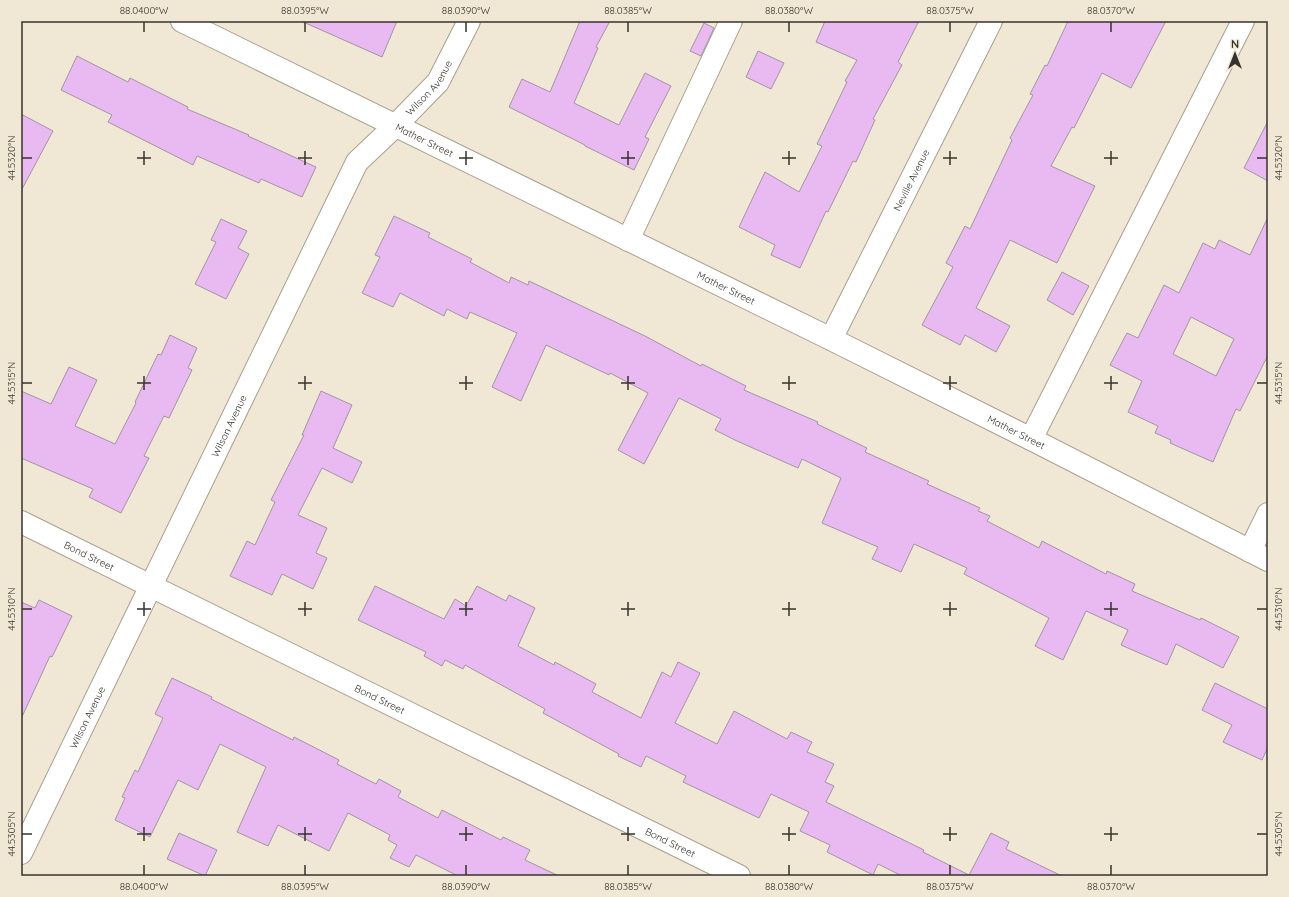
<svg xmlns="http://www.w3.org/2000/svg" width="1289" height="897" viewBox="0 0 1289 897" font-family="Quicksand,sans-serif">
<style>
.building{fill:#e8baf1;stroke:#a195a4;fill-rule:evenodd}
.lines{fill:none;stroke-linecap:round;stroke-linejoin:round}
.minor-casing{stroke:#a8a08e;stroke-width:24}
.minor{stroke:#fff;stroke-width:22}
.ticks{fill:none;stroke:#36332c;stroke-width:1.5}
.labels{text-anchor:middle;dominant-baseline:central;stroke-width:3;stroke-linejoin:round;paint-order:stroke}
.street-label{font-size:10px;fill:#36332c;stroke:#f0e8d5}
.neatline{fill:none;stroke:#36332c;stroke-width:1.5}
.ticks-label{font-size:10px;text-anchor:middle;fill:#36332c}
</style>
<rect width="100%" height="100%" fill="#f0e8d5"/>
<path class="building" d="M 301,21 L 397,21 L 382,57 Z
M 580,21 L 610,21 L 596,47 L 598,48 L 574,103 L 619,125 L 645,73 L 671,86 L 645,137 L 649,139 L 634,170 L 585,146 L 585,145 L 509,107 L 522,79 L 550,92 Z
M 825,21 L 919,21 L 898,62 L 902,65 L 873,119 L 875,120 L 856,162 L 853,161 L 828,212 L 826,211 L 800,268 L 771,255 L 775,245 L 739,227 L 765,172 L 799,192 L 822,146 L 817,144 L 847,82 L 845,81 L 857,60 L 816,42 Z
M 1068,21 L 1166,21 L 1131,88 L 1102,73 L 1074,128 L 1072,127 L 1051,166 L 1095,186 L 1057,263 L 1010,240 L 976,308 L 1010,326 L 996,352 L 965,335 L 960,345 L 922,325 L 953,267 L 946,263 L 965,226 L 970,229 L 1012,140 L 1010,138 L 1033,95 L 1030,94 L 1045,65 L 1047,66 Z
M 704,23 L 714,28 L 701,56 L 690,51 Z
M 758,51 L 784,63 L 771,89 L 746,77 Z
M 77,56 L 128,82 L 130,78 L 188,107 L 187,109 L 249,135 L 248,136 L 316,167 L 302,197 L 261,179 L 259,183 L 197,156 L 193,165 L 108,122 L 112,115 L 61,90 Z
M 21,114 L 53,131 L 21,191 Z
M 1268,121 L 1268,181 L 1244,168 Z
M 394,216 L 430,233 L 428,237 L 472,259 L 470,262 L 509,283 L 511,277 L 528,285 L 529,281 L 645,336 L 701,366 L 702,364 L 746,386 L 744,390 L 818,422 L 817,424 L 867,448 L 865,452 L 929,481 L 927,484 L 980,508 L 978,511 L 990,516 L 987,521 L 1039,548 L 1042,541 L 1106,574 L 1107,571 L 1135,584 L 1132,591 L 1200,620 L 1201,618 L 1239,637 L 1223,668 L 1176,644 L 1167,665 L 1121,645 L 1128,630 L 1086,611 L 1063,660 L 1035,646 L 1049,618 L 964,574 L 967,568 L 914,544 L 901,572 L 872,559 L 878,547 L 822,523 L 841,478 L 802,459 L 798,468 L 737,441 L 715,430 L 721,419 L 679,398 L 644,464 L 618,450 L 648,393 L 610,373 L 609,375 L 546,345 L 521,401 L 492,387 L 517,333 L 470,312 L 467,319 L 447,309 L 444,316 L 400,293 L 393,307 L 362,293 L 380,257 L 375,255 Z
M 1268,217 L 1268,355 L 1240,411 L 1236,409 L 1213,462 L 1170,443 L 1171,440 L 1155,433 L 1158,426 L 1128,412 L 1142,381 L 1110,365 L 1127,333 L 1138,338 L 1164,285 L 1179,293 L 1203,243 L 1215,249 L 1219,240 L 1250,255 ZM 1191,317 L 1234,339 L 1216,376 L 1173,354 Z
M 221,219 L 247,231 L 238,248 L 249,254 L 226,299 L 195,284 L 216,242 L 211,240 Z
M 1062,272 L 1089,286 L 1073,315 L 1047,300 Z
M 170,335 L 197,348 L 188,368 L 192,370 L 169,418 L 164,416 L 144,456 L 149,458 L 121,513 L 89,497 L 93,489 L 21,458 L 21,391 L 51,404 L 69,367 L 97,380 L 75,426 L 115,444 L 136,403 L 135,402 L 158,354 L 161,355 Z
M 321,391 L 352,405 L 333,448 L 362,462 L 352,483 L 322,468 L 298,515 L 327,528 L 316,553 L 327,558 L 313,589 L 282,574 L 272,595 L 230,576 L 247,541 L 255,545 L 275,502 L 271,500 L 304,435 L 302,435 Z
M 375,586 L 444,619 L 455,599 L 466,606 L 477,586 L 506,601 L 509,595 L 535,608 L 518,646 L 554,665 L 555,662 L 596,684 L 592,692 L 641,718 L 662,672 L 671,677 L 678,662 L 700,673 L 675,723 L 717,744 L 734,711 L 787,739 L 791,732 L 812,742 L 807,752 L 834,764 L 825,782 L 834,786 L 826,802 L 924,850 L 923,852 L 969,875 L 991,833 L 1009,842 L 1006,849 L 1062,876 L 902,876 L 878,864 L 873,875 L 827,852 L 830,845 L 800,831 L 809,812 L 771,794 L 759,818 L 683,782 L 686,776 L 646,756 L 641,767 L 618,756 L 619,754 L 543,713 L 545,709 L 465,665 L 463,669 L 445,660 L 442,666 L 424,656 L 426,652 L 358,620 Z
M 39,600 L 72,616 L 52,657 L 50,656 L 21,719 L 21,602 L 35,608 Z
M 172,678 L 212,697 L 211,699 L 293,740 L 294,737 L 339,760 L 337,764 L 376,784 L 379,779 L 401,791 L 398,797 L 438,818 L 442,810 L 501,840 L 503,837 L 530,850 L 525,860 L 559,876 L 458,876 L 416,855 L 409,867 L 390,858 L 397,845 L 388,840 L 390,835 L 348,813 L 329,851 L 278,825 L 268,846 L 237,832 L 266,767 L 220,744 L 198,790 L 178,780 L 150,837 L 115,820 L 125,798 L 122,797 L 135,770 L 138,772 L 163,718 L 155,714 Z
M 1215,683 L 1268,709 L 1268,747 L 1262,760 L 1223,742 L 1232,725 L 1202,710 Z
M 179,833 L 217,850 L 205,876 L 167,859 Z"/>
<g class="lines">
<defs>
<g id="minor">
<path id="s1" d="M 182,21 L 831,339 L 1031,439 L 1268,560"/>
<path d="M 628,240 L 731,21"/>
<path id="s2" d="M 831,339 L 991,21"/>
<path d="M 1031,439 L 1243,21"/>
<path id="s3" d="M 21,522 L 739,876"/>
<path d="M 1250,551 L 1268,514"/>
<path id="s4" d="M 21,853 L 357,162 L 395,126 L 438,82 L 469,21"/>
</g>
</defs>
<use href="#minor" class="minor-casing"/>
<use href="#minor" class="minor"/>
</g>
<path class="ticks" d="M 144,22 L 144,32M 305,22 L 305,32M 466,22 L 466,32M 628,22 L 628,32M 789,22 L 789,32M 950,22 L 950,32M 1111,22 L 1111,32M 144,151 L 144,165M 305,151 L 305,165M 466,151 L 466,165M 628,151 L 628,165M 789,151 L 789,165M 950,151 L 950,165M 1111,151 L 1111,165M 22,158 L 32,158M 137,158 L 151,158M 298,158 L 312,158M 459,158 L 473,158M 621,158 L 635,158M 782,158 L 796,158M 943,158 L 957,158M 1104,158 L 1118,158M 1257,158 L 1267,158M 144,376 L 144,390M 305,376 L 305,390M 466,376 L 466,390M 628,376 L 628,390M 789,376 L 789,390M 950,376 L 950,390M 1111,376 L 1111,390M 22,383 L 32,383M 137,383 L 151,383M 298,383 L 312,383M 459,383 L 473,383M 621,383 L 635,383M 782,383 L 796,383M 943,383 L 957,383M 1104,383 L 1118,383M 1257,383 L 1267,383M 144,602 L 144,616M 305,602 L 305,616M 466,602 L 466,616M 628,602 L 628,616M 789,602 L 789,616M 950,602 L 950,616M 1111,602 L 1111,616M 22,609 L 32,609M 137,609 L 151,609M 298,609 L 312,609M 459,609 L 473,609M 621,609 L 635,609M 782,609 L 796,609M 943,609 L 957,609M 1104,609 L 1118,609M 1257,609 L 1267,609M 144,827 L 144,841M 305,827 L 305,841M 466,827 L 466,841M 628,827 L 628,841M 789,827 L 789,841M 950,827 L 950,841M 1111,827 L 1111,841M 22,834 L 32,834M 137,834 L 151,834M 298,834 L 312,834M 459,834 L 473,834M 621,834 L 635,834M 782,834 L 796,834M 943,834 L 957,834M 1104,834 L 1118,834M 1257,834 L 1267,834M 144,865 L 144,875M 305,865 L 305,875M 466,865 L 466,875M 628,865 L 628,875M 789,865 L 789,875M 950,865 L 950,875M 1111,865 L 1111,875"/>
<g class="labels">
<g class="street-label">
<text stroke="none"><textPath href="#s4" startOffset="872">Wilson Avenue</textPath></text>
<text stroke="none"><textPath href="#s1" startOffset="270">Mather Street</textPath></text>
<text stroke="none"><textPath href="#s2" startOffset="178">Neville Avenue</textPath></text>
<text stroke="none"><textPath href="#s1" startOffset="606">Mather Street</textPath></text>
<text stroke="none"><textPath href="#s4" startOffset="475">Wilson Avenue</textPath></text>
<text stroke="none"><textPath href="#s1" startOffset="930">Mather Street</textPath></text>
<text stroke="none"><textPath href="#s3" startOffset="76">Bond Street</textPath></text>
<text stroke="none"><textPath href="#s3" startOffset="400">Bond Street</textPath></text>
<text stroke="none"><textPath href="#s4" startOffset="151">Wilson Avenue</textPath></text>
<text stroke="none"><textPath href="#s3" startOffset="724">Bond Street</textPath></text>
</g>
</g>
<rect width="1289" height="897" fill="none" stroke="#f0e8d5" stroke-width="44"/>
<g transform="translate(1235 54)" stroke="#f0e8d5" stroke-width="3" paint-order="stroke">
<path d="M0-3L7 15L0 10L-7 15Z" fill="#36332c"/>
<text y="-6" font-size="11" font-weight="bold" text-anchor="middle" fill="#36332c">N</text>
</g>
<rect x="22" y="22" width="1245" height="853" class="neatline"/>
<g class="ticks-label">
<text x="144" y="14">88.0400°W</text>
<text x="305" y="14">88.0395°W</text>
<text x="466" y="14">88.0390°W</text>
<text x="628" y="14">88.0385°W</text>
<text x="789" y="14">88.0380°W</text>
<text x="950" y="14">88.0375°W</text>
<text x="1111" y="14">88.0370°W</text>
<text transform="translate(11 158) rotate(-90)" y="4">44.5320°N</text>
<text transform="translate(1278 158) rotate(-90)" y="4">44.5320°N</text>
<text transform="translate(11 383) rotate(-90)" y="4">44.5315°N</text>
<text transform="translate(1278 383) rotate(-90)" y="4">44.5315°N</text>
<text transform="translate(11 609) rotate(-90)" y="4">44.5310°N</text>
<text transform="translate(1278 609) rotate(-90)" y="4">44.5310°N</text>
<text transform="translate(11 834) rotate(-90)" y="4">44.5305°N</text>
<text transform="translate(1278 834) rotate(-90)" y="4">44.5305°N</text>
<text x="144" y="890">88.0400°W</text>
<text x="305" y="890">88.0395°W</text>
<text x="466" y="890">88.0390°W</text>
<text x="628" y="890">88.0385°W</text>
<text x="789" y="890">88.0380°W</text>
<text x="950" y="890">88.0375°W</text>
<text x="1111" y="890">88.0370°W</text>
</g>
</svg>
